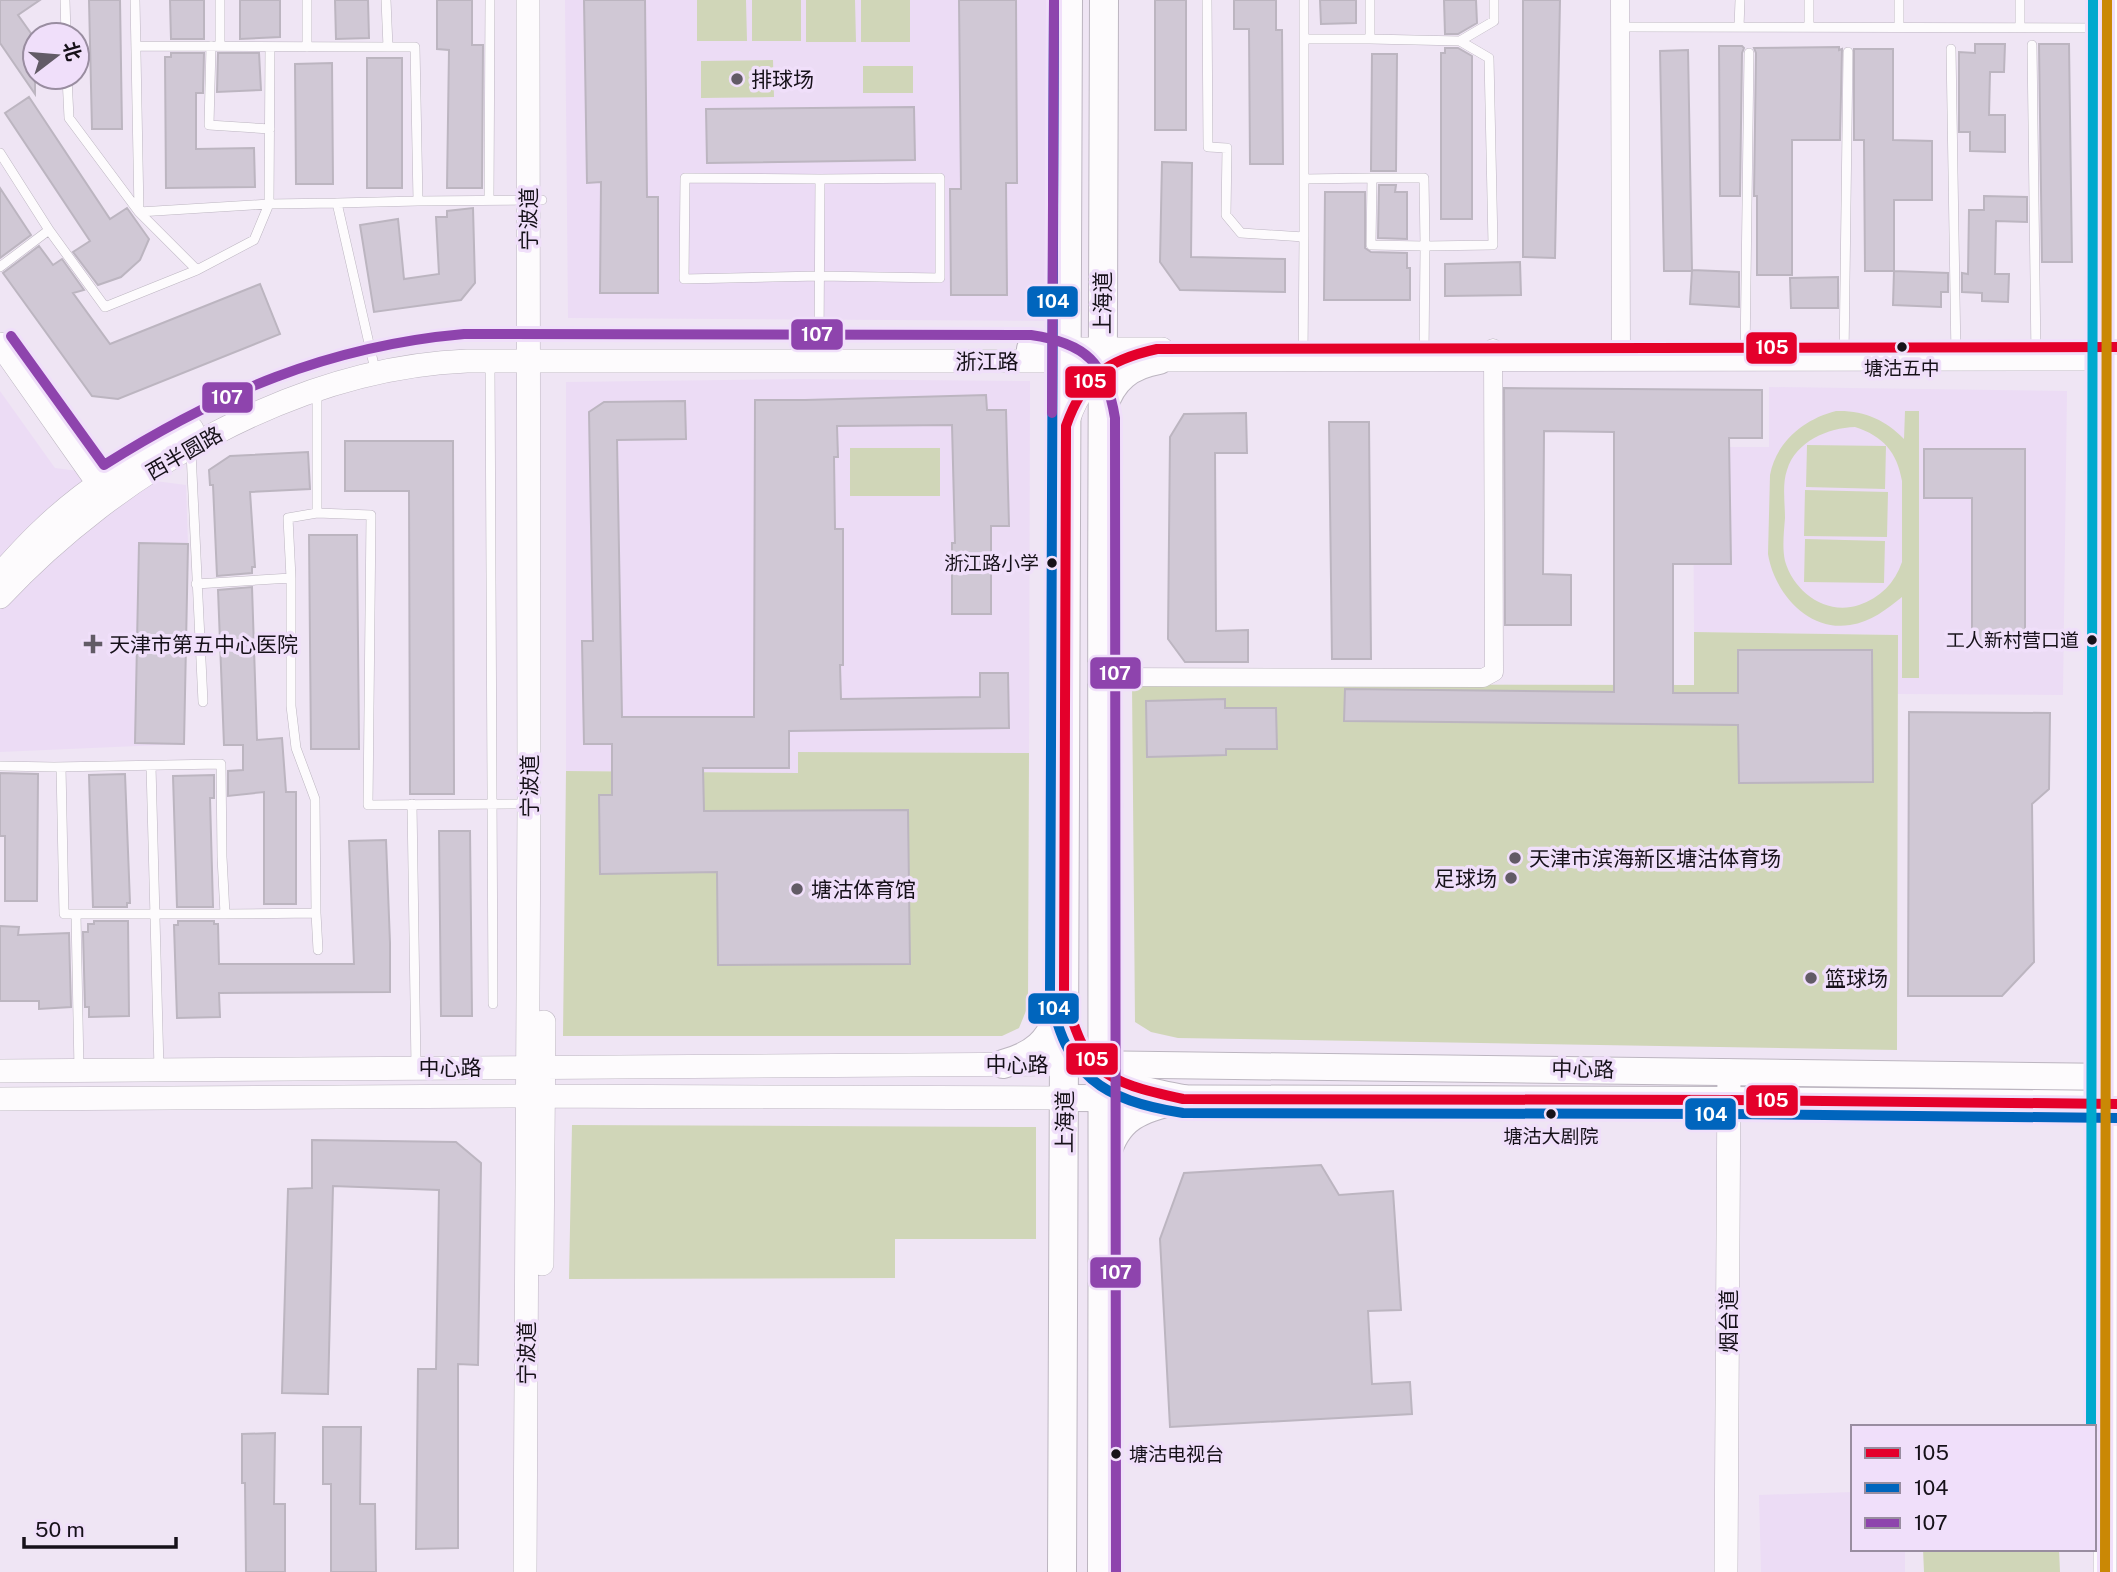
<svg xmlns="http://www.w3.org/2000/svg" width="2117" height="1572" viewBox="0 0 2117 1572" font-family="'Public Sans','Noto Sans SC',sans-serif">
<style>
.built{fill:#ecdcf5}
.green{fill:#d0d6b8;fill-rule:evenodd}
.building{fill:#d0c8d5;stroke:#bcb5c0;stroke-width:2}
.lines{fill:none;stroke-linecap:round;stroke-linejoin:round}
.service-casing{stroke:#bcb5c0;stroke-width:10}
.minor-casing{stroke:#bcb5c0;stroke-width:19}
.tertiary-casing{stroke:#bcb5c0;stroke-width:24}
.secondary-casing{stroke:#bcb5c0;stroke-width:28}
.primary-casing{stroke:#bcb5c0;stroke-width:30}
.service{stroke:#fdfbfd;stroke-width:9}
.minor{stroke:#fdfbfd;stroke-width:18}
.tertiary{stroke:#fdfbfd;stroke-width:23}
.secondary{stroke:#fdfbfd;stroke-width:26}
.primary{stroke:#fdfbfd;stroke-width:28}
.bus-1-casing{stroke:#f0dffa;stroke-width:16}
.bus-2-casing{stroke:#f0dffa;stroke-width:16}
.bus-3-casing{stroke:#f0dffa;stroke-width:16}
.bus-4-casing{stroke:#f0dffa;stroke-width:16}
.bus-5-casing{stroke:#f0dffa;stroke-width:16}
.bus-1{stroke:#e4002b;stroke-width:10}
.bus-2{stroke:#0065bd;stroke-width:10}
.bus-3{stroke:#8e44ad;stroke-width:10}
.bus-4{stroke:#ca8805;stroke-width:10}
.bus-5{stroke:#00a9ce;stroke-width:10}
.poi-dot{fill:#625b66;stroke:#f0dffa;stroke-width:2.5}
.bus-dot{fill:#161119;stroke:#f0dffa;stroke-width:2.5}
.labels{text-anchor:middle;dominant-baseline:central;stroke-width:7;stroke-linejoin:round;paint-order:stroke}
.bus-label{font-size:19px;fill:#161119;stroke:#f0dffa}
.poi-label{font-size:21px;fill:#161119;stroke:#f0dffa;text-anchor:start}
.street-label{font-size:21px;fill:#161119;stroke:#f0dffa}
.line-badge{stroke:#f0dffa;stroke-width:2.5}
.badge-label{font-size:19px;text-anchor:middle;font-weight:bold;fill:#fff}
</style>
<rect width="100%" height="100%" fill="#efe5f4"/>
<path class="built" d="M 565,0 L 1048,0 L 1046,321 L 568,318 Z
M 800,379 L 1030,381 L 1029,753 L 799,752 L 799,773 L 566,771 L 566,382 Z
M 1769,387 L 2067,391 L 2063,695 L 1897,694 L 1897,635 L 1694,632 L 1693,447 L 1769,447 Z
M 0,391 L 55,468 L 186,485 L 188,544 L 184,744 L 0,752 Z
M 1853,1492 L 1853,1549 L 1905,1549 L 1905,1572 L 1761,1572 L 1759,1495 Z"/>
<path class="green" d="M 697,0 L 746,0 L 747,41 L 697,41 Z
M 752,0 L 801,0 L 801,41 L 752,41 Z
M 806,0 L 855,0 L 856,42 L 806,42 Z
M 861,0 L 910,0 L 910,42 L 861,42 Z
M 773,60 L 774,97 L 701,98 L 701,61 Z
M 863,66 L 913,66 L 913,93 L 863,93 Z
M 1836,411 C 1863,410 1886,420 1904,439 L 1905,411 L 1919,411 L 1919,678 L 1902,678 L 1902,597 C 1887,609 1871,622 1850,625 C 1808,632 1774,592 1768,554 L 1770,475 C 1776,442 1804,419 1836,411 ZM 1855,427 C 1883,436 1897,452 1902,481 L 1902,562 C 1895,583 1880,598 1859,605 C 1826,616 1794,592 1785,561 C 1782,548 1784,531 1785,518 C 1785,503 1782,484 1787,470 C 1796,441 1828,428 1855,427 Z
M 1807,445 L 1886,446 L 1885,489 L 1806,487 Z
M 850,448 L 940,448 L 940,496 L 850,496 Z
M 1805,490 L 1888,492 L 1887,537 L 1804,536 Z
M 1805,539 L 1885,541 L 1884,583 L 1804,582 Z
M 1694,632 L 1898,635 L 1897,1050 L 1178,1038 L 1151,1032 L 1135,1022 L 1132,684 L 1694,685 Z
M 798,752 L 1029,753 L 1028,1006 L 1019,1028 L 1002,1036 L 563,1036 L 566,771 L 798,773 Z
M 572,1125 L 1036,1127 L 1036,1239 L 895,1239 L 895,1278 L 569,1279 Z
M 1923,1549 L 2059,1549 L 2060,1572 L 1924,1572 Z"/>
<path class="building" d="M 0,0 L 40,0 L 18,15 L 35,39 L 35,94 L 0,43 Z
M 89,0 L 120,0 L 122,129 L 92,129 Z
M 170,0 L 204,0 L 204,39 L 171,39 Z
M 240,0 L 280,0 L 280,37 L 240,39 Z
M 335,0 L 368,0 L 369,38 L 336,39 Z
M 437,0 L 472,0 L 472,45 L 483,45 L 482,188 L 447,188 L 449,50 L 437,49 Z
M 584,0 L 645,0 L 647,197 L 658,197 L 658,293 L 600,293 L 601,182 L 587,183 Z
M 959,0 L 1016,0 L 1017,183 L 1006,183 L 1007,295 L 951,295 L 950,189 L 961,189 Z
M 1155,0 L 1186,0 L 1186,130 L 1155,130 Z
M 1234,0 L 1276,0 L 1276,30 L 1282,30 L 1283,164 L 1250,164 L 1249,29 L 1234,29 Z
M 1320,0 L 1356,0 L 1356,23 L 1321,24 Z
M 1444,0 L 1476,0 L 1477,23 L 1458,34 L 1445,34 Z
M 1523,0 L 1560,0 L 1555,258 L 1523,257 Z
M 1975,44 L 2005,44 L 2004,72 L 1990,72 L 1989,115 L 2005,115 L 2005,152 L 1970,151 L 1970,132 L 1959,132 L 1959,52 L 1975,53 Z
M 2039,44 L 2069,44 L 2072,262 L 2042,262 Z
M 1719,46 L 1742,46 L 1744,48 L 1742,53 L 1740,196 L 1720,196 Z
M 1839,47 L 1839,50 L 1842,49 L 1840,140 L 1792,140 L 1792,275 L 1757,275 L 1757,196 L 1754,196 L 1756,53 L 1754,48 Z
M 1445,48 L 1458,48 L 1472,56 L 1472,219 L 1441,219 L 1441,53 L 1445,53 Z
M 1854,49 L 1893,49 L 1893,140 L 1932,141 L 1932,200 L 1894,200 L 1894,271 L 1865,271 L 1864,140 L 1854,140 Z
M 1688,50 L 1692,271 L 1664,271 L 1660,51 Z
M 171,53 L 204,53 L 203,93 L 196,93 L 196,149 L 254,148 L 255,187 L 166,188 L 165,57 L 171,57 Z
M 218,53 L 259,53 L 261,90 L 217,92 Z
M 1372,54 L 1397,54 L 1396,171 L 1371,171 Z
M 367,58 L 402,58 L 402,188 L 367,188 Z
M 332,63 L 333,184 L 296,184 L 295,64 Z
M 29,97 L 110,219 L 127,208 L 149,239 L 140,260 L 121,277 L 98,285 L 73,252 L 90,241 L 5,113 Z
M 914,107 L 915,160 L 707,163 L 706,109 Z
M 1162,162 L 1192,163 L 1191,257 L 1285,259 L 1285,292 L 1180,290 L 1160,262 Z
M 1379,185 L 1396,185 L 1395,192 L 1407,192 L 1407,239 L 1378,238 Z
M 0,188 L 31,235 L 0,258 Z
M 1325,192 L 1365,192 L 1365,248 L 1371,252 L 1407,253 L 1407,268 L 1410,268 L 1410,300 L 1324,300 Z
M 1984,196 L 2027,197 L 2027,222 L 1996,221 L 1995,274 L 2009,274 L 2008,302 L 1982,301 L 1982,293 L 1962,292 L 1962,273 L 1968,274 L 1969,210 L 1984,210 Z
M 473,208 L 475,283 L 461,300 L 374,312 L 360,225 L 398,219 L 404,279 L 439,274 L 436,217 L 447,217 L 447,211 Z
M 39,246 L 53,265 L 62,259 L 84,290 L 73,293 L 110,344 L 260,284 L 280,334 L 118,399 L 92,396 L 3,273 Z
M 1520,262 L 1521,295 L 1445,296 L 1445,264 Z
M 1692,270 L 1739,272 L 1739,307 L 1690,304 Z
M 1894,271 L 1948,273 L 1948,292 L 1941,292 L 1941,307 L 1893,305 Z
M 1838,277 L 1838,308 L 1791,308 L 1790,278 Z
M 1504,388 L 1762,390 L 1762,438 L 1729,438 L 1731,564 L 1673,564 L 1673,693 L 1738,693 L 1738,650 L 1872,650 L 1873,782 L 1739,783 L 1738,725 L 1344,721 L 1345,689 L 1614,692 L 1614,432 L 1544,431 L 1543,574 L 1571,575 L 1571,625 L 1505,625 Z
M 986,395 L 987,410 L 1006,410 L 1009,526 L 991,526 L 991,614 L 952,614 L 952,543 L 955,543 L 952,425 L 837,426 L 838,457 L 834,457 L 835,529 L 843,529 L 843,665 L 840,665 L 841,699 L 980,697 L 980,673 L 1008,673 L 1009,728 L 789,731 L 789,768 L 703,768 L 704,811 L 908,810 L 910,964 L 718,965 L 717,872 L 600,874 L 599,795 L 612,795 L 612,744 L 584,744 L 582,641 L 593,641 L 589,412 L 604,402 L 685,401 L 686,439 L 617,440 L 622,717 L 754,717 L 755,400 L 805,400 Z
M 1246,413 L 1247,453 L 1215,453 L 1216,631 L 1248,630 L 1248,662 L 1185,662 L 1168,639 L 1170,437 L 1184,414 Z
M 1329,422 L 1369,422 L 1371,659 L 1332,659 Z
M 345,441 L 453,441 L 454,794 L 410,794 L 409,491 L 345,491 Z
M 1924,449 L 2025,449 L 2025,644 L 1972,644 L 1972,498 L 1924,498 Z
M 308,452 L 310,489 L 250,492 L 255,567 L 252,567 L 252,573 L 217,576 L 213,485 L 210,485 L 209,470 L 230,456 Z
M 309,535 L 357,535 L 359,749 L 311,749 Z
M 139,543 L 188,544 L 184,744 L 135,743 Z
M 252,587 L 257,740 L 282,738 L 286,792 L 296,792 L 296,904 L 264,904 L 264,792 L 228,796 L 228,771 L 243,770 L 243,745 L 224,745 L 218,590 Z
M 1225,699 L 1225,708 L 1276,708 L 1277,749 L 1226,749 L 1226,755 L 1147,757 L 1146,701 Z
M 1909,712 L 2050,713 L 2049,789 L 2032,804 L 2034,962 L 2002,996 L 1908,996 Z
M 0,773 L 38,774 L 37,901 L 5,901 L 5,836 L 0,836 Z
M 125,774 L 130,903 L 127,903 L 127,907 L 93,907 L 89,775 Z
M 214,775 L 214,798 L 210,798 L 213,907 L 177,907 L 173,776 Z
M 439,831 L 470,831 L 472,1016 L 441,1016 Z
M 386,840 L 390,943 L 390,992 L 219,993 L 220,1017 L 177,1018 L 174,925 L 178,925 L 178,921 L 214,921 L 214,924 L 218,924 L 219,964 L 354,964 L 349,841 Z
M 94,921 L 128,921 L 129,1016 L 89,1017 L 89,1007 L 85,1007 L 83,932 L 88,932 L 88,924 L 94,924 Z
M 0,926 L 19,927 L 18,935 L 69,933 L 71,1007 L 39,1009 L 39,1001 L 0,1001 Z
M 312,1140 L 456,1142 L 481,1163 L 478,1365 L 458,1364 L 458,1548 L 416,1549 L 418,1369 L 436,1369 L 439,1190 L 333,1186 L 328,1394 L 282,1393 L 288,1189 L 312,1188 Z
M 1321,1165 L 1339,1195 L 1393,1191 L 1401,1310 L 1368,1311 L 1372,1384 L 1410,1382 L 1412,1414 L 1170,1427 L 1160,1239 L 1184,1173 Z
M 323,1427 L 361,1427 L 360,1504 L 375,1504 L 376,1572 L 331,1572 L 331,1484 L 323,1484 Z
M 275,1433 L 274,1504 L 285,1504 L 285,1572 L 246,1572 L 245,1483 L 242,1483 L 242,1434 Z"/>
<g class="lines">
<defs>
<path id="service" d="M 65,0 L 66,35
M 135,0 L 139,212 L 269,204 L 337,203 L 376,374
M 220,0 L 220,46
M 307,0 L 307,47
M 1207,0 L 1208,147 L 1227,148 L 1226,215 L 1241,233 L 1304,237 L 1303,360
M 1809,0 L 1809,26
M 1899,0 L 1899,26
M 1619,27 L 2107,28
M 1739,27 L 1740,0
M 2020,27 L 2020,0
M 1304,39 L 1370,39 L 1370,0
M 1370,39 L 1460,41 L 1494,21 L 1494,0
M 2032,45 L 2036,358
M 136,46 L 388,47 L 386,0
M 211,46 L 209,125 L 270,129
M 1951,49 L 1956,357
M 67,77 L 69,118 L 139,212 L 197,270 L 254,240 L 269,204 L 270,47
M 0,153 L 49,230
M 1372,178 L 1424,178 L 1425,246 L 1493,245 L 1489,58 L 1460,41
M 1304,179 L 1304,0
M 489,200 L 490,0
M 418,201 L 542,200
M 337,203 L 418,201 L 415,47 L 388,47
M 1304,237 L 1304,179 L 1372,178 L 1371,245 L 1425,246 L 1424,359
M 0,267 L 49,230 L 105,307 L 197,270
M 1745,357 L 1749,53
M 1844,358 L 1848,52
M 818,359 L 819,348 L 820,179 L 685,178 L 684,279 L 819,276 L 940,278 L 940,178 L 820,179
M 490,363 L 493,1004
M 191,452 L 203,702
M 317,513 L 371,515 L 368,805 L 527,804
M 196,584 L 291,578
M 0,766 L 54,767 L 221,764 L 222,857 L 225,914 L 316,913 L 318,950
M 151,766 L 159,1069
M 61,767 L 64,914 L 225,914
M 412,804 L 416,1067
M 316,913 L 315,799 L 296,748 L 291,706 L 291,578 L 288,518 L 317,513 L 317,393
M 76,914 L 79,1070"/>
<path id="minor" d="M 1620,0 L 1621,360
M 1102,677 L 1483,678 L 1494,672 L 1493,348"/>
<path id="tertiary" d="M 0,344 L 107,496
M 1049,349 L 1162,349
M 1144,360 L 2117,359
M 1069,418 C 1077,395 1089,376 1111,363
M 0,574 C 14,559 27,544 41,531 C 82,491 140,453 192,429
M 0,597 C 117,472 294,368 467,361 L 1053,361
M 0,1071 L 1063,1064
M 0,1099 L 527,1096 L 1064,1098
M 542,1264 L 544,1022
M 525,1572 L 529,804 L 528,0
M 1726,1572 L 1729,1071
M 2105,1572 L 2107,0"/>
<path id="secondary" d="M 1083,1064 L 2117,1077
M 1064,1098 L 1729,1100 L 2117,1104"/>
<path id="primary" d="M 1031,349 L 1063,355 L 1081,367
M 1103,408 C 1112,379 1130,365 1159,360
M 1092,1062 C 1117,1088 1149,1092 1183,1099
M 1003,1064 C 1033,1056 1051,1042 1059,1011
M 1106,1157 C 1116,1117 1141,1108 1178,1100
M 1062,1572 L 1068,0
M 1102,1572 C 1104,1048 1100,524 1104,0"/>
</defs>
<use href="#service" class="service-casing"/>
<use href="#minor" class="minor-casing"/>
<use href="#tertiary" class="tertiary-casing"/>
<use href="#secondary" class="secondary-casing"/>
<use href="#primary" class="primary-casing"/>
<use href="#service" class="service"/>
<use href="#minor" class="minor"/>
<use href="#tertiary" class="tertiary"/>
<use href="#secondary" class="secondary"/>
<use href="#primary" class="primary"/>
<defs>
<path id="bus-1" d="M 2117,347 L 1157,349 C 1107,360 1083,377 1066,426 L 1064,992 C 1086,1074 1102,1081 1183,1099 L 1729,1100 L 2117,1104"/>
<path id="bus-2" d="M 1054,0 L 1050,992 C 1065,1076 1102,1100 1183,1113 L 1729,1114 L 2117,1118"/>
<path id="bus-3" d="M 11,336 L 104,465 C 218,393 328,346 464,334 L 1031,335 C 1086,343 1106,363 1115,418 L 1116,1572
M 1052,413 L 1054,0"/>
<path id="bus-4" d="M 2105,1572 L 2107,0"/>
<path id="bus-5" d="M 2091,1427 L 2093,0"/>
</defs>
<use href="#bus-1" class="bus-1-casing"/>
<use href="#bus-2" class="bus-2-casing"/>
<use href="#bus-3" class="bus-3-casing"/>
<use href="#bus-4" class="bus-4-casing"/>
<use href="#bus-5" class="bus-5-casing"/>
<use href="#bus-1" class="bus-1"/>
<use href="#bus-2" class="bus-2"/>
<use href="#bus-3" class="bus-3"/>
<use href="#bus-4" class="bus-4"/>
<use href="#bus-5" class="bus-5"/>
</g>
<g class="poi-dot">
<circle cx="737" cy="79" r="7"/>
<path d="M89.5 633.5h7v7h7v7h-7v7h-7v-7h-7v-7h7z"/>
<circle cx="1515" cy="858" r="7"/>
<circle cx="1511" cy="878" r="7"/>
<circle cx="797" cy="889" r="7"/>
<circle cx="1811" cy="978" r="7"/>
</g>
<g class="bus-dot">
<circle cx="1902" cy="347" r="6"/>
<circle cx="1052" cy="563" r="6"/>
<circle cx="2092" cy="640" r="6"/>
<circle cx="1551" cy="1114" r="6"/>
<circle cx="1116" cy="1454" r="6"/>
</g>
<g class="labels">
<g class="bus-label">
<text x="1902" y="368">塘沽五中</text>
<text x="1039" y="563" text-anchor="end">浙江路小学</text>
<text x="2079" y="640" text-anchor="end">工人新村营口道</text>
<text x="1551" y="1136">塘沽大剧院</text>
<text x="1129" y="1454" text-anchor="start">塘沽电视台</text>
</g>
<g class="poi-label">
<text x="751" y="79">排球场</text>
<text x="109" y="644">天津市第五中心医院</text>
<text x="1529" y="858">天津市滨海新区塘沽体育场</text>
<text x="1497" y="878" text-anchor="end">足球场</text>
<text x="811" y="889">塘沽体育馆</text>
<text x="1825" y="978">篮球场</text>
</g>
<g class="street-label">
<text transform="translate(528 219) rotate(-90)">宁波道</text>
<text transform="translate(1102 303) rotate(-90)">上海道</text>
<text x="987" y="361">浙江路</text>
<text transform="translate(184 453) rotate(-30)">西半圆路</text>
<text transform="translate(529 786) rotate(-90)">宁波道</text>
<text x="1017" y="1064">中心路</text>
<text x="450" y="1067">中心路</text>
<text transform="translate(1583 1069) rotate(1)">中心路</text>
<text transform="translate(1064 1122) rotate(-90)">上海道</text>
<text transform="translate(1728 1321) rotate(-90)">烟台道</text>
<text transform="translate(526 1353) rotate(-90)">宁波道</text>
</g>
</g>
<g class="line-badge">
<rect x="1026" y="285" width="53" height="33" rx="7" fill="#0065bd"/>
<rect x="790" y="318" width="54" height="33" rx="7" fill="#8e44ad"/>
<rect x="1745" y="331" width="53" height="34" rx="7" fill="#e4002b"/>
<rect x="1064" y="365" width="53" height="34" rx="7" fill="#e4002b"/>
<rect x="201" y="381" width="53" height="33" rx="7" fill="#8e44ad"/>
<rect x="1089" y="656" width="53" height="34" rx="7" fill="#8e44ad"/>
<rect x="1027" y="992" width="53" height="33" rx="7" fill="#0065bd"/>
<rect x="1065" y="1042" width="54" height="34" rx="7" fill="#e4002b"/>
<rect x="1745" y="1084" width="54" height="33" rx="7" fill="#e4002b"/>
<rect x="1684" y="1097" width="53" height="34" rx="7" fill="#0065bd"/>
<rect x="1089" y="1256" width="53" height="33" rx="7" fill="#8e44ad"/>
</g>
<g class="badge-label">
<text x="1053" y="308">104</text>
<text x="817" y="341">107</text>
<text x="1772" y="354">105</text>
<text x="1090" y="388">105</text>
<text x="227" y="404">107</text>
<text x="1115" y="680">107</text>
<text x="1054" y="1015">104</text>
<text x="1092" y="1066">105</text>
<text x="1772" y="1107">105</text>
<text x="1711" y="1121">104</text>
<text x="1116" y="1279">107</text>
</g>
<rect x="1851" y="1425" width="245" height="126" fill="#f0dffa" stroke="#998da0" stroke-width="2"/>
<rect x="1865" y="1448" width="35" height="10" fill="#e4002b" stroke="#998da0" stroke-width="2"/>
<text x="1914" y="1460" font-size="21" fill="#161119">105</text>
<rect x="1865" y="1483" width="35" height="10" fill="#0065bd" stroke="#998da0" stroke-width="2"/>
<text x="1914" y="1495" font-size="21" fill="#161119">104</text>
<rect x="1865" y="1518" width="35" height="10" fill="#8e44ad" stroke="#998da0" stroke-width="2"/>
<text x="1914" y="1530" font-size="21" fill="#161119">107</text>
<g transform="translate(56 56) rotate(74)"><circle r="33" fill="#f0dffa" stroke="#998da0" stroke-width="2"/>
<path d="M0-5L12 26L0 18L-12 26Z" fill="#625b66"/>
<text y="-10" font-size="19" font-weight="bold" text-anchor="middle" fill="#161119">北</text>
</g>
<path d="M24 1537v10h152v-10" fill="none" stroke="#161119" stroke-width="3.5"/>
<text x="35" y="1537" font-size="21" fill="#161119" stroke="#f0dffa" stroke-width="5" paint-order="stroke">50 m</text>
</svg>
